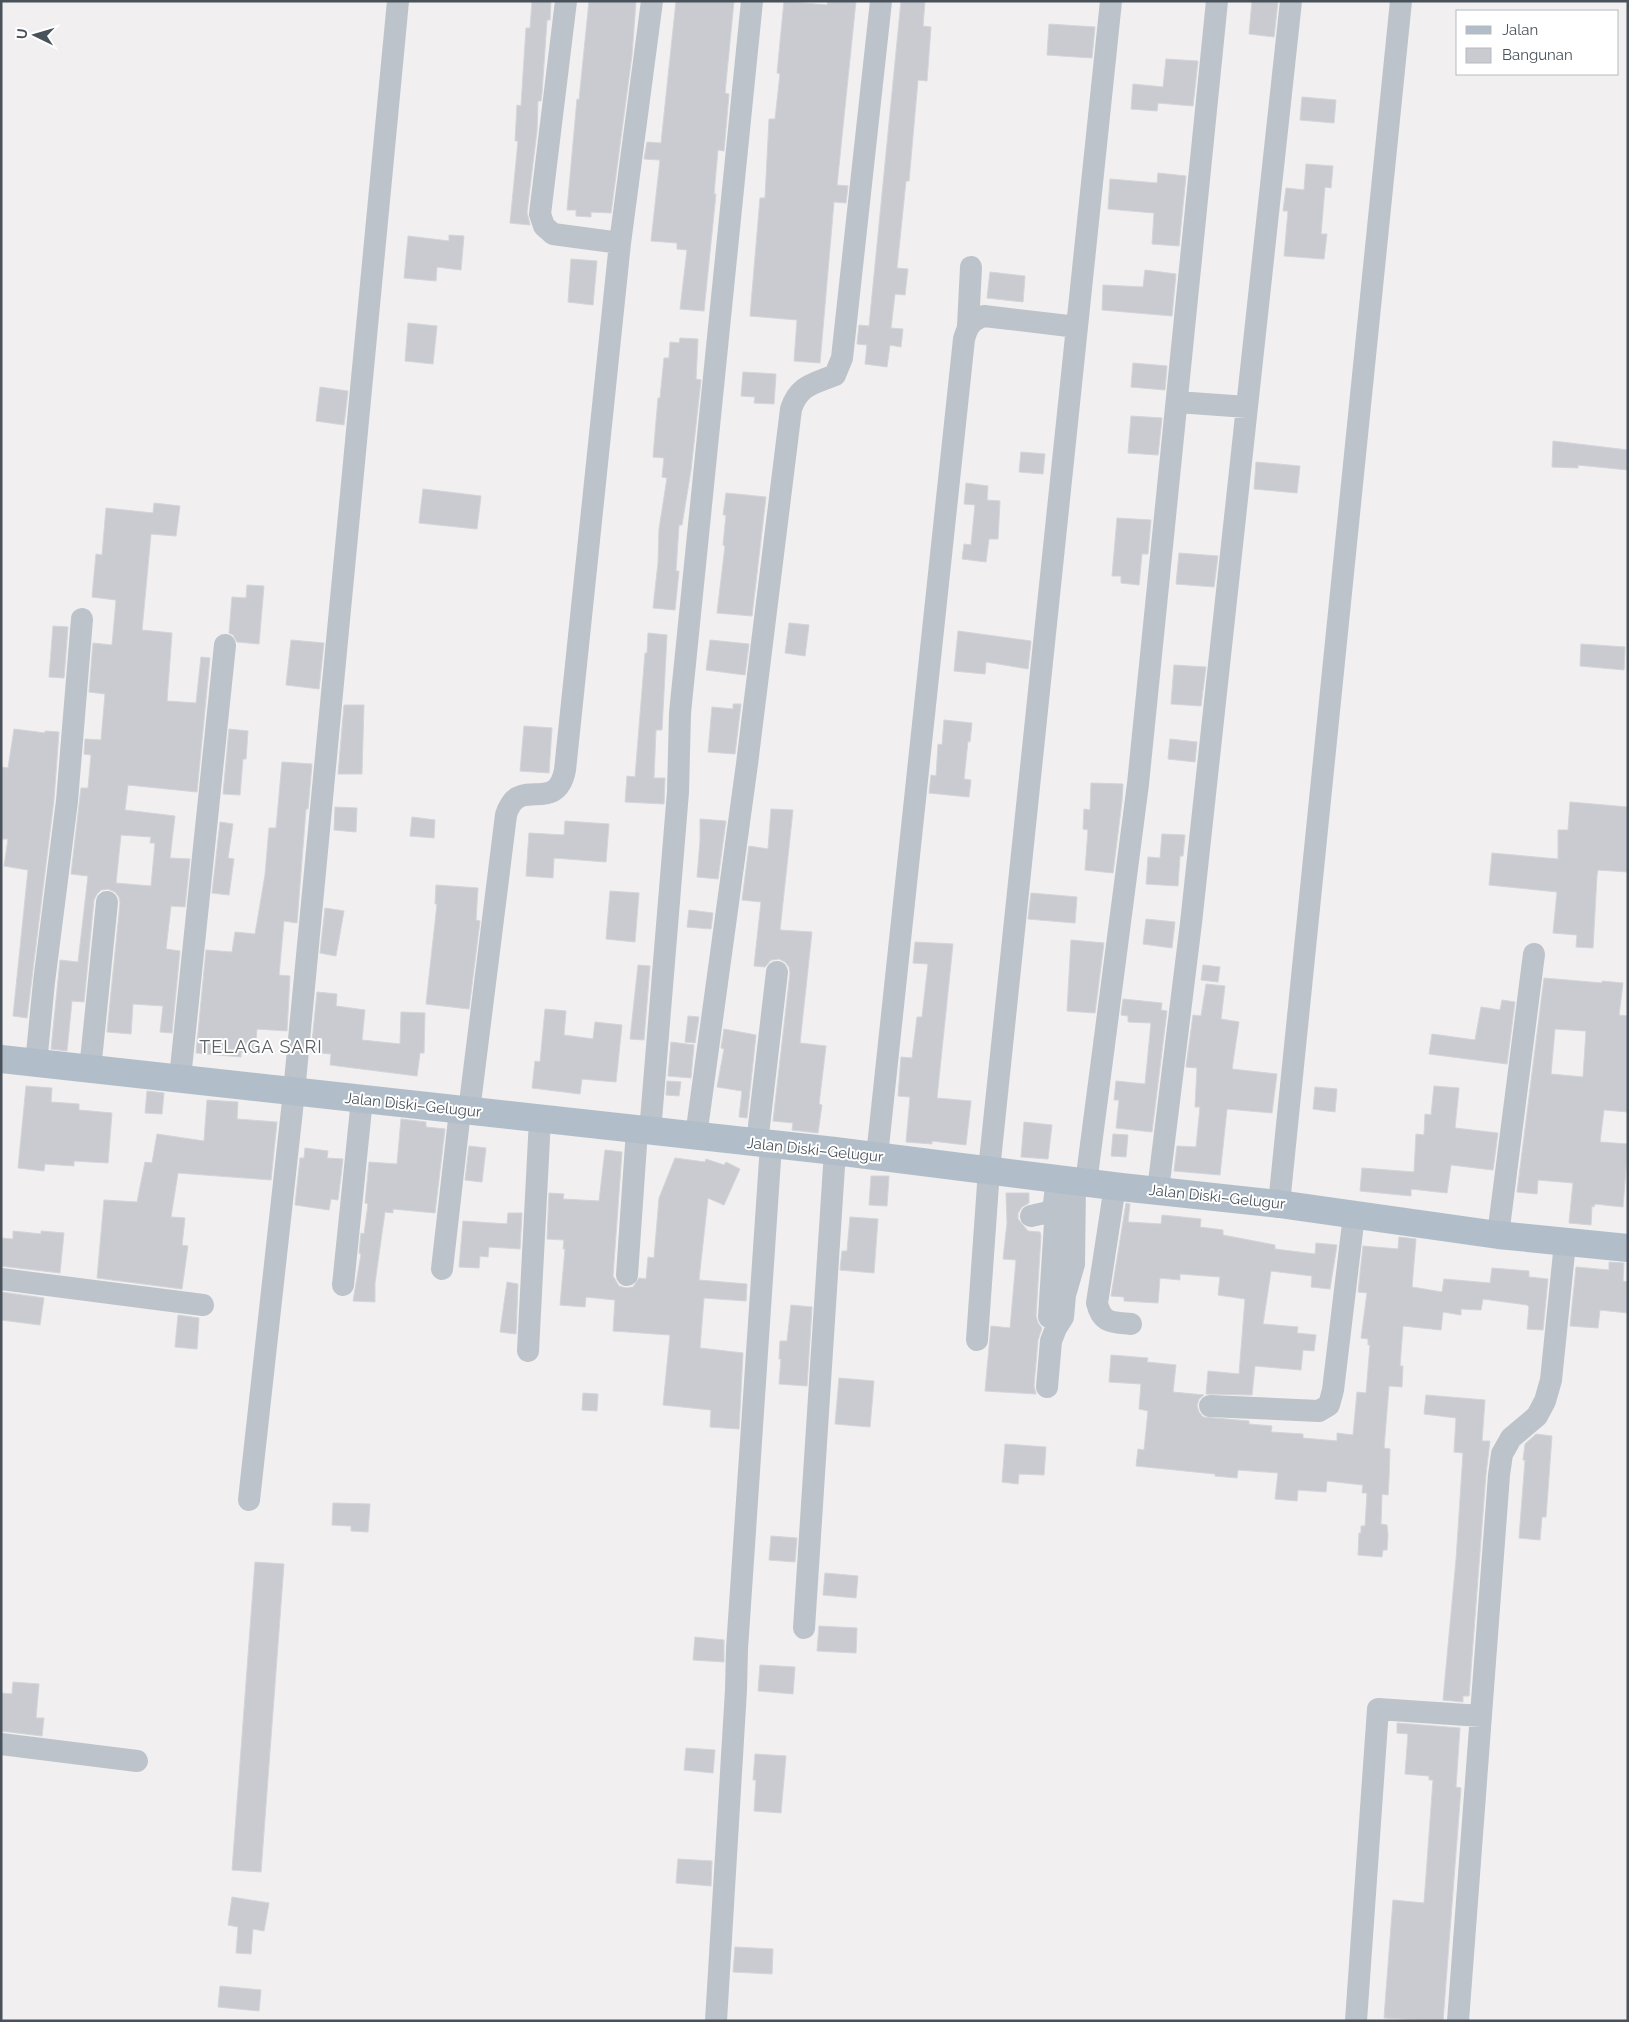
<svg xmlns="http://www.w3.org/2000/svg" width="1629" height="2022" viewBox="0 0 1629 2022" font-family="Raleway,sans-serif">
<style>
.building{fill:#c9cbd1;stroke:#d3d5d9;fill-rule:evenodd}
.lines{fill:none;stroke-linecap:round;stroke-linejoin:round}
.minor{stroke:#bcc3ca;stroke-width:22}
.major{stroke:#b1beca;stroke-width:28}
.labels{text-anchor:middle;dominant-baseline:central;stroke-width:4;stroke-linejoin:round;paint-order:stroke}
.street-label{font-size:15px;fill:#49525a;stroke:#fff}
.quarter-label{font-size:18px;letter-spacing:1px;fill:#5c5f63;stroke:#fff}
</style>
<rect width="100%" height="100%" fill="#f1efef"/>
<path class="building" d="M 532,1 L 551,1 L 550,20 L 547,20 L 542,93 L 541,101 L 538,101 L 537,131 L 527,212 L 530,225 L 510,223 L 518,141 L 515,141 L 517,105 L 521,106 L 526,28 L 530,28 Z
M 589,1 L 636,1 L 632,55 L 611,213 L 591,212 L 591,217 L 576,216 L 576,210 L 567,210 L 577,99 L 579,100 Z
M 676,1 L 734,1 L 725,93 L 729,94 L 724,151 L 718,150 L 714,194 L 716,194 L 704,311 L 680,309 L 687,250 L 677,249 L 677,243 L 651,241 L 660,160 L 644,159 L 647,142 L 661,143 Z
M 784,1 L 827,5 L 828,1 L 856,1 L 837,185 L 848,186 L 846,203 L 834,202 L 820,363 L 794,361 L 797,320 L 750,316 L 760,198 L 765,198 L 769,119 L 775,119 L 780,74 L 777,73 Z
M 901,1 L 925,1 L 923,26 L 931,27 L 927,81 L 918,80 L 909,181 L 906,181 L 897,268 L 908,269 L 905,295 L 895,294 L 891,328 L 903,329 L 901,347 L 890,345 L 887,367 L 865,364 L 867,345 L 857,344 L 859,325 L 869,326 Z
M 1252,1 L 1278,1 L 1274,37 L 1249,34 Z
M 1049,24 L 1095,27 L 1092,58 L 1047,55 Z
M 1166,59 L 1198,61 L 1193,106 L 1158,103 L 1157,111 L 1131,109 L 1133,84 L 1163,87 Z
M 1302,97 L 1336,100 L 1334,123 L 1300,120 Z
M 1306,164 L 1333,166 L 1331,188 L 1325,187 L 1321,234 L 1327,234 L 1324,259 L 1284,256 L 1288,211 L 1283,211 L 1286,188 L 1304,190 Z
M 1158,173 L 1186,176 L 1179,246 L 1152,244 L 1154,213 L 1108,209 L 1110,179 L 1157,183 Z
M 449,235 L 464,236 L 461,270 L 437,267 L 436,281 L 404,278 L 408,236 L 449,241 Z
M 571,259 L 597,261 L 593,305 L 568,302 Z
M 1145,270 L 1176,274 L 1172,316 L 1102,310 L 1103,285 L 1143,287 Z
M 990,272 L 1025,276 L 1023,302 L 987,298 Z
M 408,323 L 437,326 L 433,364 L 405,361 Z
M 680,338 L 698,339 L 696,379 L 701,380 L 691,470 L 682,525 L 679,525 L 676,571 L 679,571 L 675,610 L 653,608 L 658,563 L 659,529 L 667,478 L 662,477 L 664,458 L 653,457 L 658,398 L 660,398 L 664,358 L 669,358 L 670,342 L 679,343 Z
M 1133,363 L 1167,366 L 1165,390 L 1131,387 Z
M 743,372 L 776,374 L 774,404 L 754,403 L 755,397 L 741,396 Z
M 320,387 L 348,391 L 344,425 L 316,421 Z
M 1131,416 L 1162,418 L 1158,455 L 1128,453 Z
M 1553,441 L 1628,450 L 1628,470 L 1578,465 L 1578,468 L 1552,467 Z
M 1021,452 L 1045,454 L 1043,474 L 1019,472 Z
M 1256,462 L 1300,466 L 1297,493 L 1254,489 Z
M 966,483 L 988,486 L 987,500 L 1000,501 L 998,539 L 989,539 L 986,562 L 962,559 L 964,544 L 971,545 L 975,505 L 964,504 Z
M 423,489 L 481,496 L 477,529 L 419,523 Z
M 726,493 L 766,497 L 752,616 L 717,613 L 725,546 L 723,545 L 726,515 L 723,515 Z
M 154,503 L 180,506 L 176,536 L 151,534 L 142,630 L 172,633 L 167,701 L 196,703 L 201,657 L 210,658 L 197,792 L 128,785 L 125,810 L 175,816 L 170,858 L 190,859 L 185,907 L 171,906 L 166,949 L 180,951 L 172,1033 L 160,1032 L 163,1006 L 133,1004 L 131,1034 L 107,1032 L 120,903 L 119,897 L 115,892 L 108,889 L 101,890 L 97,894 L 94,900 L 84,1002 L 72,1001 L 67,1051 L 51,1049 L 60,960 L 78,962 L 88,876 L 71,874 L 81,788 L 88,788 L 91,755 L 84,754 L 85,739 L 101,740 L 105,694 L 89,692 L 93,643 L 112,645 L 116,600 L 92,597 L 96,554 L 102,555 L 106,508 L 153,513 ZM 121,835 L 151,837 L 150,843 L 155,843 L 151,886 L 116,883 Z
M 1117,518 L 1151,520 L 1148,554 L 1142,554 L 1139,585 L 1121,583 L 1121,576 L 1112,576 Z
M 1179,553 L 1218,556 L 1214,587 L 1176,584 Z
M 247,585 L 264,586 L 259,644 L 237,642 L 233,635 L 229,633 L 232,597 L 246,598 Z
M 789,623 L 809,625 L 805,656 L 785,653 Z
M 53,626 L 68,627 L 64,678 L 49,677 Z
M 958,631 L 1031,641 L 1028,669 L 986,662 L 985,674 L 954,671 Z
M 648,633 L 667,635 L 662,730 L 656,730 L 654,778 L 665,778 L 664,804 L 625,802 L 627,776 L 635,777 L 645,653 L 647,653 Z
M 291,640 L 324,643 L 319,689 L 286,685 Z
M 710,640 L 749,644 L 745,675 L 706,670 Z
M 1581,644 L 1625,647 L 1624,670 L 1580,666 Z
M 1174,665 L 1206,667 L 1201,706 L 1171,704 Z
M 733,704 L 741,704 L 735,754 L 708,752 L 712,707 L 733,709 Z
M 344,705 L 364,705 L 362,774 L 338,774 Z
M 944,720 L 972,723 L 970,742 L 968,741 L 964,779 L 971,780 L 969,797 L 929,793 L 931,775 L 936,776 L 938,744 L 942,745 Z
M 524,726 L 552,728 L 549,773 L 520,771 Z
M 14,729 L 45,733 L 45,731 L 59,732 L 54,800 L 27,1018 L 13,1016 L 28,870 L 4,866 L 8,839 L 1,839 L 1,767 L 8,768 Z
M 229,729 L 248,731 L 246,759 L 243,759 L 240,795 L 223,794 Z
M 1170,739 L 1197,742 L 1195,762 L 1168,759 Z
M 282,762 L 312,764 L 308,809 L 306,809 L 297,923 L 284,921 L 279,975 L 290,976 L 287,1031 L 257,1029 L 255,1054 L 241,1052 L 241,1057 L 196,1053 L 206,950 L 232,952 L 235,932 L 255,934 L 265,875 L 269,828 L 276,828 Z
M 1091,783 L 1123,784 L 1122,801 L 1113,873 L 1085,870 L 1088,830 L 1083,829 L 1084,809 L 1090,810 Z
M 1570,802 L 1628,807 L 1628,872 L 1598,870 L 1597,875 L 1593,948 L 1576,947 L 1577,935 L 1553,933 L 1557,892 L 1489,885 L 1492,853 L 1558,859 L 1558,830 L 1568,830 Z
M 335,807 L 357,808 L 356,832 L 334,830 Z
M 771,809 L 793,810 L 780,930 L 812,932 L 800,1043 L 826,1046 L 819,1104 L 822,1105 L 818,1133 L 792,1130 L 793,1123 L 773,1121 L 790,973 L 789,967 L 785,962 L 779,959 L 771,960 L 765,967 L 754,966 L 761,902 L 742,900 L 749,846 L 768,849 Z
M 412,817 L 435,820 L 434,838 L 410,836 Z
M 700,819 L 726,821 L 718,879 L 697,877 L 700,841 Z
M 565,821 L 609,824 L 606,862 L 554,858 L 553,878 L 526,876 L 529,833 L 564,835 Z
M 220,822 L 233,824 L 228,858 L 234,859 L 229,895 L 212,893 Z
M 1162,834 L 1185,835 L 1183,856 L 1180,856 L 1178,886 L 1146,884 L 1148,857 L 1160,858 Z
M 436,885 L 478,888 L 476,920 L 480,921 L 469,1009 L 426,1004 L 437,904 L 435,904 Z
M 610,891 L 639,893 L 635,942 L 606,939 Z
M 1031,893 L 1077,897 L 1075,923 L 1028,919 Z
M 325,908 L 344,911 L 336,956 L 320,953 Z
M 689,910 L 713,913 L 711,929 L 687,927 Z
M 1146,919 L 1175,922 L 1172,948 L 1143,944 Z
M 1071,940 L 1104,943 L 1095,1013 L 1067,1011 Z
M 915,942 L 953,944 L 937,1098 L 971,1101 L 966,1145 L 932,1141 L 932,1144 L 906,1142 L 910,1097 L 898,1096 L 901,1057 L 912,1058 L 917,1017 L 922,1017 L 928,964 L 913,963 Z
M 638,965 L 650,966 L 644,1040 L 630,1039 Z
M 1203,965 L 1220,967 L 1218,982 L 1201,980 Z
M 1544,978 L 1602,983 L 1602,981 L 1623,983 L 1619,1015 L 1628,1016 L 1628,1112 L 1604,1110 L 1600,1142 L 1628,1144 L 1623,1207 L 1595,1204 L 1594,1207 L 1592,1206 L 1591,1225 L 1569,1223 L 1573,1183 L 1538,1180 L 1537,1194 L 1517,1192 ZM 1555,1029 L 1586,1031 L 1583,1077 L 1551,1074 Z
M 1206,984 L 1225,986 L 1221,1019 L 1239,1022 L 1232,1069 L 1277,1074 L 1272,1113 L 1227,1109 L 1220,1175 L 1174,1171 L 1177,1146 L 1196,1147 L 1200,1107 L 1195,1107 L 1197,1068 L 1186,1067 L 1193,1015 L 1201,1016 Z
M 317,992 L 337,994 L 336,1006 L 365,1010 L 362,1040 L 400,1044 L 401,1012 L 425,1013 L 424,1053 L 420,1053 L 417,1076 L 330,1065 L 331,1054 L 311,1052 Z
M 1123,999 L 1162,1003 L 1161,1010 L 1167,1011 L 1152,1132 L 1116,1128 L 1119,1100 L 1114,1100 L 1116,1081 L 1145,1084 L 1151,1023 L 1128,1022 L 1128,1016 L 1121,1015 Z
M 1502,1000 L 1515,1002 L 1507,1064 L 1429,1054 L 1432,1034 L 1475,1040 L 1481,1007 L 1500,1010 Z
M 545,1009 L 566,1011 L 564,1035 L 593,1039 L 595,1022 L 622,1025 L 616,1082 L 582,1079 L 580,1094 L 532,1088 L 535,1061 L 540,1062 Z
M 688,1016 L 699,1017 L 695,1043 L 685,1042 Z
M 724,1029 L 756,1035 L 747,1118 L 739,1117 L 742,1091 L 717,1087 L 724,1049 L 721,1048 Z
M 671,1042 L 694,1045 L 691,1078 L 668,1076 Z
M 667,1081 L 681,1082 L 679,1096 L 666,1095 Z
M 26,1086 L 52,1088 L 51,1102 L 79,1104 L 79,1110 L 112,1113 L 108,1163 L 74,1161 L 74,1166 L 45,1164 L 44,1171 L 18,1168 Z
M 1434,1086 L 1459,1088 L 1455,1128 L 1498,1133 L 1493,1170 L 1451,1165 L 1447,1193 L 1411,1189 L 1411,1196 L 1360,1191 L 1362,1168 L 1414,1172 L 1416,1134 L 1424,1135 L 1425,1114 L 1431,1115 Z
M 1315,1087 L 1337,1089 L 1335,1112 L 1313,1109 Z
M 147,1091 L 164,1093 L 162,1114 L 145,1113 Z
M 207,1100 L 238,1102 L 237,1119 L 277,1122 L 271,1180 L 178,1173 L 171,1217 L 185,1218 L 182,1245 L 188,1246 L 182,1289 L 97,1278 L 104,1200 L 137,1202 L 145,1162 L 152,1163 L 157,1134 L 204,1141 Z
M 401,1119 L 426,1122 L 426,1127 L 445,1129 L 435,1213 L 393,1209 L 393,1213 L 385,1212 L 375,1283 L 375,1302 L 353,1301 L 361,1254 L 359,1253 L 361,1233 L 364,1234 L 368,1204 L 365,1203 L 369,1162 L 397,1164 Z
M 1024,1122 L 1052,1125 L 1048,1159 L 1021,1157 Z
M 1113,1134 L 1128,1135 L 1126,1157 L 1111,1156 Z
M 469,1146 L 486,1148 L 482,1182 L 465,1180 Z
M 305,1148 L 328,1151 L 327,1158 L 343,1159 L 338,1200 L 331,1199 L 329,1210 L 295,1205 L 300,1158 L 304,1158 Z
M 605,1150 L 622,1152 L 613,1276 L 619,1286 L 626,1288 L 633,1287 L 639,1278 L 646,1279 L 648,1257 L 654,1258 L 659,1198 L 675,1158 L 705,1162 L 706,1159 L 724,1165 L 726,1162 L 740,1169 L 724,1205 L 708,1198 L 699,1280 L 747,1284 L 746,1301 L 704,1298 L 700,1348 L 743,1353 L 739,1429 L 710,1427 L 711,1410 L 663,1405 L 670,1335 L 613,1331 L 615,1300 L 586,1297 L 585,1307 L 560,1305 L 565,1249 L 563,1249 L 564,1240 L 547,1239 L 549,1193 L 564,1194 L 563,1199 L 599,1201 Z
M 871,1176 L 889,1176 L 887,1206 L 869,1205 Z
M 1006,1193 L 1029,1193 L 1029,1203 L 1022,1207 L 1018,1213 L 1018,1219 L 1028,1231 L 1040,1232 L 1041,1236 L 1036,1316 L 1038,1323 L 1042,1328 L 1038,1340 L 1034,1386 L 1036,1394 L 985,1391 L 991,1326 L 1010,1328 L 1016,1260 L 1003,1259 L 1007,1223 Z
M 1126,1203 L 1130,1204 L 1128,1222 L 1161,1224 L 1162,1215 L 1201,1219 L 1200,1227 L 1223,1230 L 1223,1235 L 1275,1245 L 1275,1249 L 1315,1254 L 1316,1243 L 1337,1245 L 1330,1289 L 1311,1287 L 1312,1276 L 1271,1271 L 1263,1324 L 1298,1327 L 1297,1333 L 1316,1335 L 1314,1351 L 1303,1350 L 1301,1370 L 1255,1366 L 1252,1395 L 1206,1394 L 1208,1371 L 1239,1374 L 1245,1299 L 1218,1295 L 1220,1277 L 1180,1274 L 1180,1280 L 1160,1278 L 1158,1303 L 1124,1301 L 1124,1297 L 1111,1296 Z
M 508,1213 L 522,1213 L 520,1249 L 489,1247 L 488,1257 L 480,1256 L 479,1268 L 459,1267 L 463,1221 L 507,1224 Z
M 850,1217 L 878,1219 L 874,1273 L 840,1270 L 842,1251 L 847,1251 Z
M 13,1231 L 41,1234 L 41,1231 L 64,1233 L 60,1273 L 1,1266 L 1,1238 L 13,1239 Z
M 1399,1237 L 1416,1239 L 1412,1287 L 1442,1292 L 1444,1279 L 1490,1283 L 1492,1268 L 1529,1271 L 1529,1277 L 1548,1279 L 1543,1330 L 1527,1329 L 1529,1307 L 1527,1305 L 1483,1299 L 1481,1310 L 1461,1309 L 1461,1315 L 1443,1312 L 1441,1330 L 1403,1326 L 1400,1366 L 1403,1366 L 1402,1387 L 1389,1386 L 1384,1448 L 1390,1449 L 1389,1479 L 1388,1495 L 1382,1494 L 1381,1524 L 1387,1525 L 1388,1535 L 1387,1550 L 1383,1550 L 1382,1557 L 1358,1555 L 1359,1533 L 1361,1533 L 1361,1526 L 1365,1526 L 1367,1493 L 1362,1493 L 1363,1485 L 1327,1481 L 1326,1492 L 1298,1490 L 1297,1501 L 1275,1499 L 1278,1473 L 1238,1470 L 1237,1478 L 1215,1476 L 1215,1474 L 1136,1466 L 1138,1449 L 1144,1450 L 1148,1411 L 1139,1409 L 1141,1384 L 1109,1382 L 1111,1355 L 1148,1358 L 1147,1362 L 1176,1365 L 1173,1392 L 1204,1395 L 1199,1399 L 1197,1406 L 1199,1412 L 1203,1417 L 1249,1421 L 1249,1424 L 1272,1426 L 1271,1432 L 1303,1434 L 1303,1438 L 1337,1441 L 1337,1433 L 1353,1435 L 1357,1392 L 1366,1393 L 1370,1345 L 1368,1345 L 1368,1339 L 1361,1338 L 1367,1293 L 1358,1292 L 1363,1246 L 1398,1249 Z
M 1609,1262 L 1624,1263 L 1623,1281 L 1628,1282 L 1628,1313 L 1600,1310 L 1598,1328 L 1570,1326 L 1576,1267 L 1609,1270 Z
M 507,1282 L 518,1284 L 516,1334 L 500,1332 Z
M 1,1292 L 44,1298 L 40,1325 L 1,1320 Z
M 791,1305 L 812,1307 L 807,1386 L 779,1384 L 781,1359 L 779,1359 L 780,1341 L 787,1341 Z
M 178,1315 L 199,1318 L 197,1349 L 175,1347 Z
M 839,1378 L 874,1381 L 870,1427 L 835,1424 Z
M 583,1393 L 598,1394 L 597,1411 L 582,1410 Z
M 1426,1395 L 1485,1400 L 1482,1441 L 1490,1441 L 1486,1474 L 1469,1696 L 1463,1696 L 1463,1702 L 1443,1700 L 1456,1560 L 1463,1453 L 1454,1452 L 1456,1418 L 1424,1414 Z
M 1536,1434 L 1552,1436 L 1546,1517 L 1542,1517 L 1540,1540 L 1519,1538 L 1525,1460 L 1523,1460 L 1525,1444 Z
M 1005,1444 L 1046,1447 L 1044,1475 L 1019,1474 L 1018,1484 L 1002,1482 Z
M 333,1503 L 370,1504 L 368,1532 L 351,1531 L 351,1526 L 332,1525 Z
M 771,1536 L 797,1538 L 795,1562 L 769,1560 Z
M 255,1562 L 284,1564 L 261,1872 L 232,1870 Z
M 825,1573 L 858,1576 L 856,1598 L 823,1595 Z
M 819,1626 L 857,1628 L 856,1653 L 817,1651 Z
M 695,1637 L 724,1640 L 724,1662 L 693,1660 Z
M 760,1665 L 795,1667 L 793,1694 L 758,1691 Z
M 13,1682 L 39,1684 L 36,1718 L 44,1718 L 42,1736 L 1,1731 L 1,1693 L 12,1694 Z
M 1397,1723 L 1460,1728 L 1456,1787 L 1461,1788 L 1443,2021 L 1384,2018 L 1393,1900 L 1424,1903 L 1433,1780 L 1429,1780 L 1429,1776 L 1405,1774 L 1408,1734 L 1397,1733 Z
M 686,1748 L 715,1750 L 713,1773 L 684,1770 Z
M 755,1754 L 786,1756 L 781,1813 L 754,1811 L 756,1780 L 753,1780 Z
M 678,1859 L 712,1861 L 711,1886 L 676,1883 Z
M 232,1897 L 269,1903 L 264,1931 L 253,1929 L 251,1954 L 236,1953 L 238,1927 L 228,1925 Z
M 735,1947 L 773,1949 L 772,1974 L 733,1972 Z
M 220,1986 L 261,1990 L 259,2011 L 218,2007 Z"/>
<g class="lines">
<path class="minor" d="M 620,243 L 652,1
M 968,326 L 971,267
M 1177,402 L 1247,407
M 36,1064 L 44,982 L 67,801 L 82,619
M 90,1070 L 107,902
M 180,1078 L 225,645
M 469,1111 L 506,815 C 507,811 509,807 511,804 C 525,782 557,811 565,770 L 620,243 L 553,234 L 544,226 L 540,214 L 566,1
M 650,1132 L 678,792 L 680,713 L 752,1
M 696,1136 L 747,764 L 791,409 C 799,385 813,384 835,375 L 842,358 L 881,1
M 757,1143 L 777,972
M 877,1156 L 964,339 C 968,325 971,321 984,316 L 1077,327
M 1086,1183 L 1138,784 L 1217,1
M 1115,1186 L 1097,1303 C 1102,1324 1112,1322 1131,1324
M 1158,1190 L 1191,923 L 1291,1
M 1279,1204 L 1401,1
M 1031,1216 L 1053,1211 L 1057,1179
M 1498,1235 L 1534,954
M 442,1269 L 460,1111
M 627,1275 L 637,1130
M 1,1279 L 203,1305
M 343,1285 L 362,1099
M 1049,1317 L 1055,1223 L 1053,1211
M 977,1340 L 989,1170 L 1111,1
M 528,1351 L 540,1119
M 1047,1387 L 1051,1341 L 1056,1328 L 1063,1317 L 1065,1295 L 1074,1264 L 1075,1181
M 1210,1406 L 1319,1411 L 1329,1405 L 1333,1390 L 1354,1215
M 249,1500 L 294,1092 L 398,1
M 804,1628 L 835,1151
M 1,1744 L 137,1761
M 716,2021 L 736,1690 L 737,1649 L 771,1145
M 1356,2021 L 1378,1709 L 1481,1716
M 1458,2021 L 1499,1475 L 1502,1454 L 1511,1438 L 1537,1416 L 1545,1401 L 1551,1380 L 1565,1243"/>
<path class="major" d="M 1,1059 L 835,1151 L 1121,1187 L 1279,1204 L 1498,1235 L 1628,1248"/>
</g>
<g class="labels">
<g class="street-label">
<text transform="translate(413 1105) rotate(6)">Jalan Diski–Gelugur</text>
<text transform="translate(815 1150) rotate(6)">Jalan Diski–Gelugur</text>
<text transform="translate(1217 1197) rotate(6)">Jalan Diski–Gelugur</text>
</g>
<g class="quarter-label">
<text x="261" y="1046">TELAGA SARI</text>
</g>
</g>
<rect width="1629" height="2022" fill="none" stroke="#49525a" stroke-width="5"/>
<rect x="1456" y="10" width="162" height="65" fill="#ffffff" stroke="#b6babd"/>
<rect x="1466" y="26" width="25" height="8" fill="#b1beca" stroke="#b6babd"/>
<text x="1502" y="35" font-size="15" fill="#49525a">Jalan</text>
<rect x="1466" y="48" width="25" height="15" fill="#c9cbd1" stroke="#b6babd"/>
<text x="1502" y="60" font-size="15" fill="#49525a">Bangunan</text>
<g transform="translate(35 35) rotate(275)" stroke="#ffffff" stroke-width="4" paint-order="stroke">
<path d="M0-4L9 19L0 12L-9 19Z" fill="#49525a"/>
<text y="-8" font-size="14" font-weight="bold" text-anchor="middle" fill="#49525a">U</text>
</g>
</svg>
